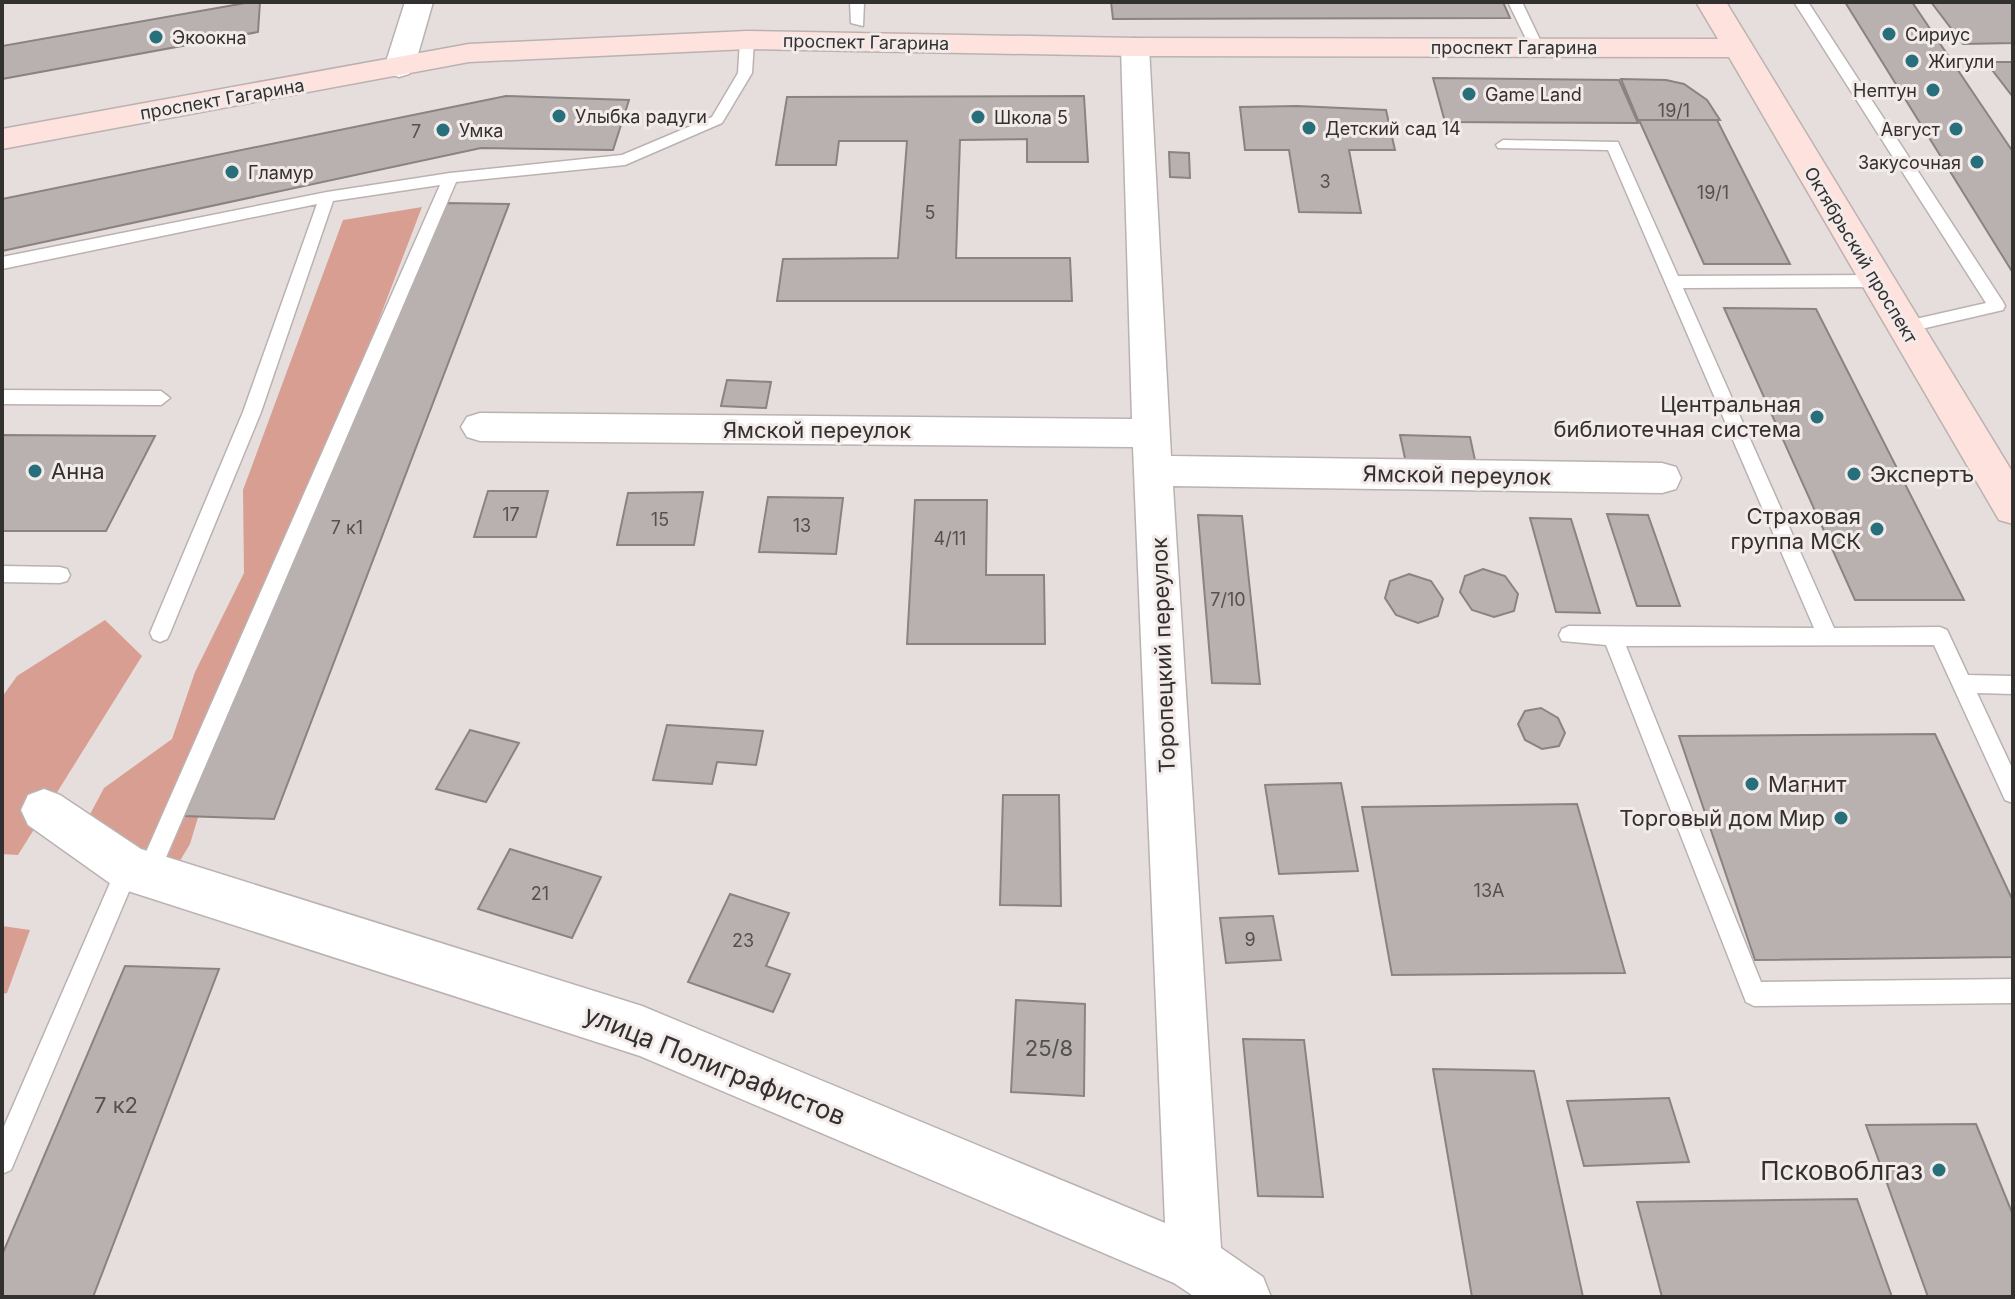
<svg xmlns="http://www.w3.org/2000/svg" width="2015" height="1299" viewBox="0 0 2015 1299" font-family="Inter,sans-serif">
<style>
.forest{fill:#d99e92}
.building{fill:#b9b1af;stroke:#8a8381;stroke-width:2}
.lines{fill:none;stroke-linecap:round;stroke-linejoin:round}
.service-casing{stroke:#bab2b1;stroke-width:3}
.minor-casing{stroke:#bab2b1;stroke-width:3}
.secondary-casing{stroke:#bab2b1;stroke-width:3}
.service{fill:#fff;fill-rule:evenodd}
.minor{fill:#fff;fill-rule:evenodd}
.secondary{fill:#fee2dd;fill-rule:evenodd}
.poi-dot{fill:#286f7c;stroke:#f3ebe9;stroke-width:3}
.labels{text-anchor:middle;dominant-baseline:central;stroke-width:6;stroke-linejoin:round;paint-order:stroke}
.far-poi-label{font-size:18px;fill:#333030;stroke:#f3ebe9;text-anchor:start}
.far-street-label{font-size:18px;fill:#333030;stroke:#f3ebe9}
.number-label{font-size:18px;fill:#545050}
.poi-label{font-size:22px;fill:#333030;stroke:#f3ebe9;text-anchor:end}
.street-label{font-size:22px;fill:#333030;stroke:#f3ebe9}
.near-number-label{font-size:22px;fill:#545050}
.near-street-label{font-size:26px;fill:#333030;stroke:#f3ebe9}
.near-poi-label{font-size:26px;fill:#333030;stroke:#f3ebe9;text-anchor:end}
</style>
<rect width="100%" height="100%" fill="#e6dedc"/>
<path class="forest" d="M 422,207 L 232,704 L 190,844 L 160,894 L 71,850 L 104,788 L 172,739 L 195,672 L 244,573 L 243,490 L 343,220 Z
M 105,620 L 142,656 L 18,855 L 2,854 L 2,697 L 17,676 Z
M 2,926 L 30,930 L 7,993 L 2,994 Z"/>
<path class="building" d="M 251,2 L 260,2 L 258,32 L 2,79 L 2,46 Z
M 1111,2 L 1503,2 L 1510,18 L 1113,19 Z
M 1845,2 L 1912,2 L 2013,152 L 2013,273 Z
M 1931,2 L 2013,2 L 2013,43 L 1963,44 Z
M 1986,62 L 2013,62 L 2013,97 Z
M 1433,78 L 1619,80 L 1638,123 L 1445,122 Z
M 1621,79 L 1666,80 L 1684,84 L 1707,100 L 1720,120 L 1638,120 Z
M 506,96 L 629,100 L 613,150 L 481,148 L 2,251 L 2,199 Z
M 1084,96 L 1088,162 L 1027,162 L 1027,139 L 960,140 L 956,258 L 1070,258 L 1072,301 L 777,301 L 783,259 L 898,258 L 907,141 L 839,141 L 836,165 L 776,165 L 787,97 Z
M 1297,106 L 1386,110 L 1395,150 L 1349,150 L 1361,213 L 1299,212 L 1289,150 L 1245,150 L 1240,107 Z
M 1639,120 L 1717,120 L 1790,264 L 1704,264 Z
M 1169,152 L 1189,153 L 1190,178 L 1170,177 Z
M 446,203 L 509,204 L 274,819 L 184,816 Z
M 1724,308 L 1816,309 L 1964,600 L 1855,600 Z
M 727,380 L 771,382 L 766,408 L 721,406 Z
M 2,435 L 155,436 L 106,531 L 2,531 Z
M 1400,435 L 1470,437 L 1476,465 L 1406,463 Z
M 488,491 L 548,491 L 536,537 L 474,537 Z
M 703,492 L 694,545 L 617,545 L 628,493 Z
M 768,497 L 843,498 L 836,554 L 759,552 Z
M 915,500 L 987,500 L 986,575 L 1044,575 L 1045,644 L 907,644 Z
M 1607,514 L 1648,515 L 1680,606 L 1637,606 Z
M 1198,515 L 1242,516 L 1260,684 L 1212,683 Z
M 1530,518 L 1571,519 L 1600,613 L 1556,612 Z
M 1483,569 L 1505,576 L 1518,594 L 1514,611 L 1494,617 L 1472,610 L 1460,592 L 1465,576 Z
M 1409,574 L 1431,581 L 1443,599 L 1438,616 L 1418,623 L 1396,615 L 1385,598 L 1390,581 Z
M 1541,708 L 1558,718 L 1565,733 L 1559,746 L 1542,749 L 1525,740 L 1518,724 L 1525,711 Z
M 667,725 L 763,731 L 756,765 L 717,762 L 712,784 L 653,780 Z
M 470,730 L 519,743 L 486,802 L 436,789 Z
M 1935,734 L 2013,901 L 2013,957 L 1755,960 L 1679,736 Z
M 1341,783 L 1358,871 L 1279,874 L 1265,785 Z
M 1003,795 L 1059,795 L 1061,906 L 1000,905 Z
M 1577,804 L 1625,973 L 1392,975 L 1362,807 Z
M 510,849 L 601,877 L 572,938 L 478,909 Z
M 730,894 L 789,913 L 766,966 L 790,974 L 773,1012 L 688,982 Z
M 1273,916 L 1281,960 L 1226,963 L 1220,918 Z
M 125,966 L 219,969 L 93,1297 L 2,1297 L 2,1255 Z
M 1016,1000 L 1085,1004 L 1084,1096 L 1011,1092 Z
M 1243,1039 L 1304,1040 L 1323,1197 L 1258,1196 Z
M 1433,1069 L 1534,1071 L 1583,1297 L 1472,1297 Z
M 1669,1098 L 1689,1162 L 1584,1166 L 1567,1101 Z
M 1976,1124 L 2013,1215 L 2013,1297 L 1928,1297 L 1866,1125 Z
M 1857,1199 L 1892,1297 L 1662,1297 L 1637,1202 Z"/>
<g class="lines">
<defs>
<path id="service" d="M 850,2 L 864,2 L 863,26 L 851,23 Z
M 1508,2 L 1522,2 L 1543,46 L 1541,49 L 1531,49 Z
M 1794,2 L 1808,2 L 2003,302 L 2005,306 L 2003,310 L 1904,333 L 1898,331 L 1896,327 L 1898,323 L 1986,303 Z
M 747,36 L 754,40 L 752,73 L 722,123 L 625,165 L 456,182 L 155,883 L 147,886 L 139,883 L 136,875 L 11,1170 L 2,1174 L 2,1131 L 120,860 L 128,857 L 136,860 L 139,868 L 440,185 L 333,201 L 261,412 L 170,633 L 167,639 L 160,642 L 153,639 L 150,633 L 243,412 L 317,204 L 2,269 L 2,257 L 327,192 L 450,173 L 622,155 L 712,117 L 738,73 L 740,40 Z
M 1503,140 L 1618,142 L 1678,276 L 1876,275 L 1884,281 L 1876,287 L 1683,288 L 1834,628 L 1940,627 L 1947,630 L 1968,675 L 2013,676 L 2013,694 L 1977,693 L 2013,770 L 2013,803 L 2005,800 L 1934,645 L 1626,646 L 1761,982 L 2013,979 L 2013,1003 L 1754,1006 L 1746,1002 L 1606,645 L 1562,641 L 1559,635 L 1562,629 L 1569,626 L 1814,628 L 1608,150 L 1498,148 L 1496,145 Z
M 2,390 L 161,391 L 170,398 L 161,405 L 2,404 Z
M 2,566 L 60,567 L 67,569 L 70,575 L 67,581 L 60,583 L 2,582 Z"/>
<path id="minor" d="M 405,2 L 433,2 L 414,68 L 409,74 L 399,77 L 389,74 L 384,68 Z
M 1135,38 L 1145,41 L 1149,47 L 1171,456 L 1662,463 L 1676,467 L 1681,478 L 1676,489 L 1662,493 L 1173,486 L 1221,1248 L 1263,1277 L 1271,1297 L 1195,1297 L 1174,1283 L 640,1056 L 128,891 L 111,884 L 28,825 L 21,810 L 28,795 L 44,789 L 60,795 L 141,849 L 642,1006 L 1165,1223 L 1133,447 L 480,441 L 467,437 L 461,427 L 467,417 L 480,413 L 1132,419 L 1121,47 L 1125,41 Z"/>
<path id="secondary" d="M 1696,2 L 1726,2 L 2013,473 L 2013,524 L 1999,520 L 1729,57 L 1135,56 L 747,49 L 469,62 L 2,149 L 2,129 L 469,44 L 747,31 L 1135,38 L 1718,39 Z"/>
</defs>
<use href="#service" class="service-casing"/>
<use href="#minor" class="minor-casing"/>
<use href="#secondary" class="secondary-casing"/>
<use href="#service" class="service"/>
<use href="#minor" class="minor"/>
<use href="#secondary" class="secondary"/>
</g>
<g class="poi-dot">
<circle cx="1889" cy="34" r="8"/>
<circle cx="156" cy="37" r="8"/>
<circle cx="1912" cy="61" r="8"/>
<circle cx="1933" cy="90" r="8"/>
<circle cx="1469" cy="94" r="8"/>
<circle cx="559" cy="116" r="8"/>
<circle cx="978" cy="117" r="8"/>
<circle cx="1309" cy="128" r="8"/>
<circle cx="1956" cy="129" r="8"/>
<circle cx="443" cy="130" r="8"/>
<circle cx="1977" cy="162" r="8"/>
<circle cx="232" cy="172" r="8"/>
<circle cx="1817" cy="417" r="8"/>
<circle cx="35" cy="471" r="8"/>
<circle cx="1854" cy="474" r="8"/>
<circle cx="1877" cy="529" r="8"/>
<circle cx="1752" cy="784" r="8"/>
<circle cx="1841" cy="818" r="8"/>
<circle cx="1939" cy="1170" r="8"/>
</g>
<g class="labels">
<g class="far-poi-label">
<text x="1905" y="34">Сириус</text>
<text x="172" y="37">Экоокна</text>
<text x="1928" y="61">Жигули</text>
<text x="1917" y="90" text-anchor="end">Нептун</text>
<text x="1485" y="94">Game Land</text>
<text x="575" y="116">Улыбка радуги</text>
<text x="994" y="117">Школа 5</text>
<text x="1325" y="128">Детский сад 14</text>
<text x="1940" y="129" text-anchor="end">Август</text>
<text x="459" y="130">Умка</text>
<text x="1961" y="162" text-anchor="end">Закусочная</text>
<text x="248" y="172">Гламур</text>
</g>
<g class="far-street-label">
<text transform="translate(866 42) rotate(1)">проспект Гагарина</text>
<text x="1514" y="47">проспект Гагарина</text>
<text transform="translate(222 99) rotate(-10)">проспект Гагарина</text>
<text transform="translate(1861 255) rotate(59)">Октябрьский проспект</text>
</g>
<g class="number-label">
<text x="1674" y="110">19/1</text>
<text x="416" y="131">7</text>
<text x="1325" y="181">3</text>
<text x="1713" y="192">19/1</text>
<text x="930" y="212">5</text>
<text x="511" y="514">17</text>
<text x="660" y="519">15</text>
<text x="802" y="525">13</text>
<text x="347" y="527">7 к1</text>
<text x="950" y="538">4/11</text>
<text x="1228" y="599">7/10</text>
<text x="1489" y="890">13А</text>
<text x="540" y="893">21</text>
<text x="1250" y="939">9</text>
<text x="743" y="940">23</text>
</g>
<g class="poi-label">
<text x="1801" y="404">Центральная<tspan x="1801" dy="25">библиотечная система</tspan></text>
<text x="51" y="471" text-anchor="start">Анна</text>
<text x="1870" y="474" text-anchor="start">Экспертъ</text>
<text x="1861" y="516">Страховая<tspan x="1861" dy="25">группа МСК</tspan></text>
<text x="1768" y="784" text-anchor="start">Магнит</text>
<text x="1825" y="818">Торговый дом Мир</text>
</g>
<g class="street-label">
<text x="817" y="430">Ямской переулок</text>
<text transform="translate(1457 475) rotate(1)">Ямской переулок</text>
<text transform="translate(1163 655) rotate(-92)">Торопецкий переулок</text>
</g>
<g class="near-number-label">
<text x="1049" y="1048">25/8</text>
<text x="116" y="1105">7 к2</text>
</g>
<g class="near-street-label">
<text transform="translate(715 1065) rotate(22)">улица Полиграфистов</text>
</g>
<g class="near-poi-label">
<text x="1923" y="1170">Псковоблгаз</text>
</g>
</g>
<rect width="2015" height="1299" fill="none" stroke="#333030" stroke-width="8"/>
</svg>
